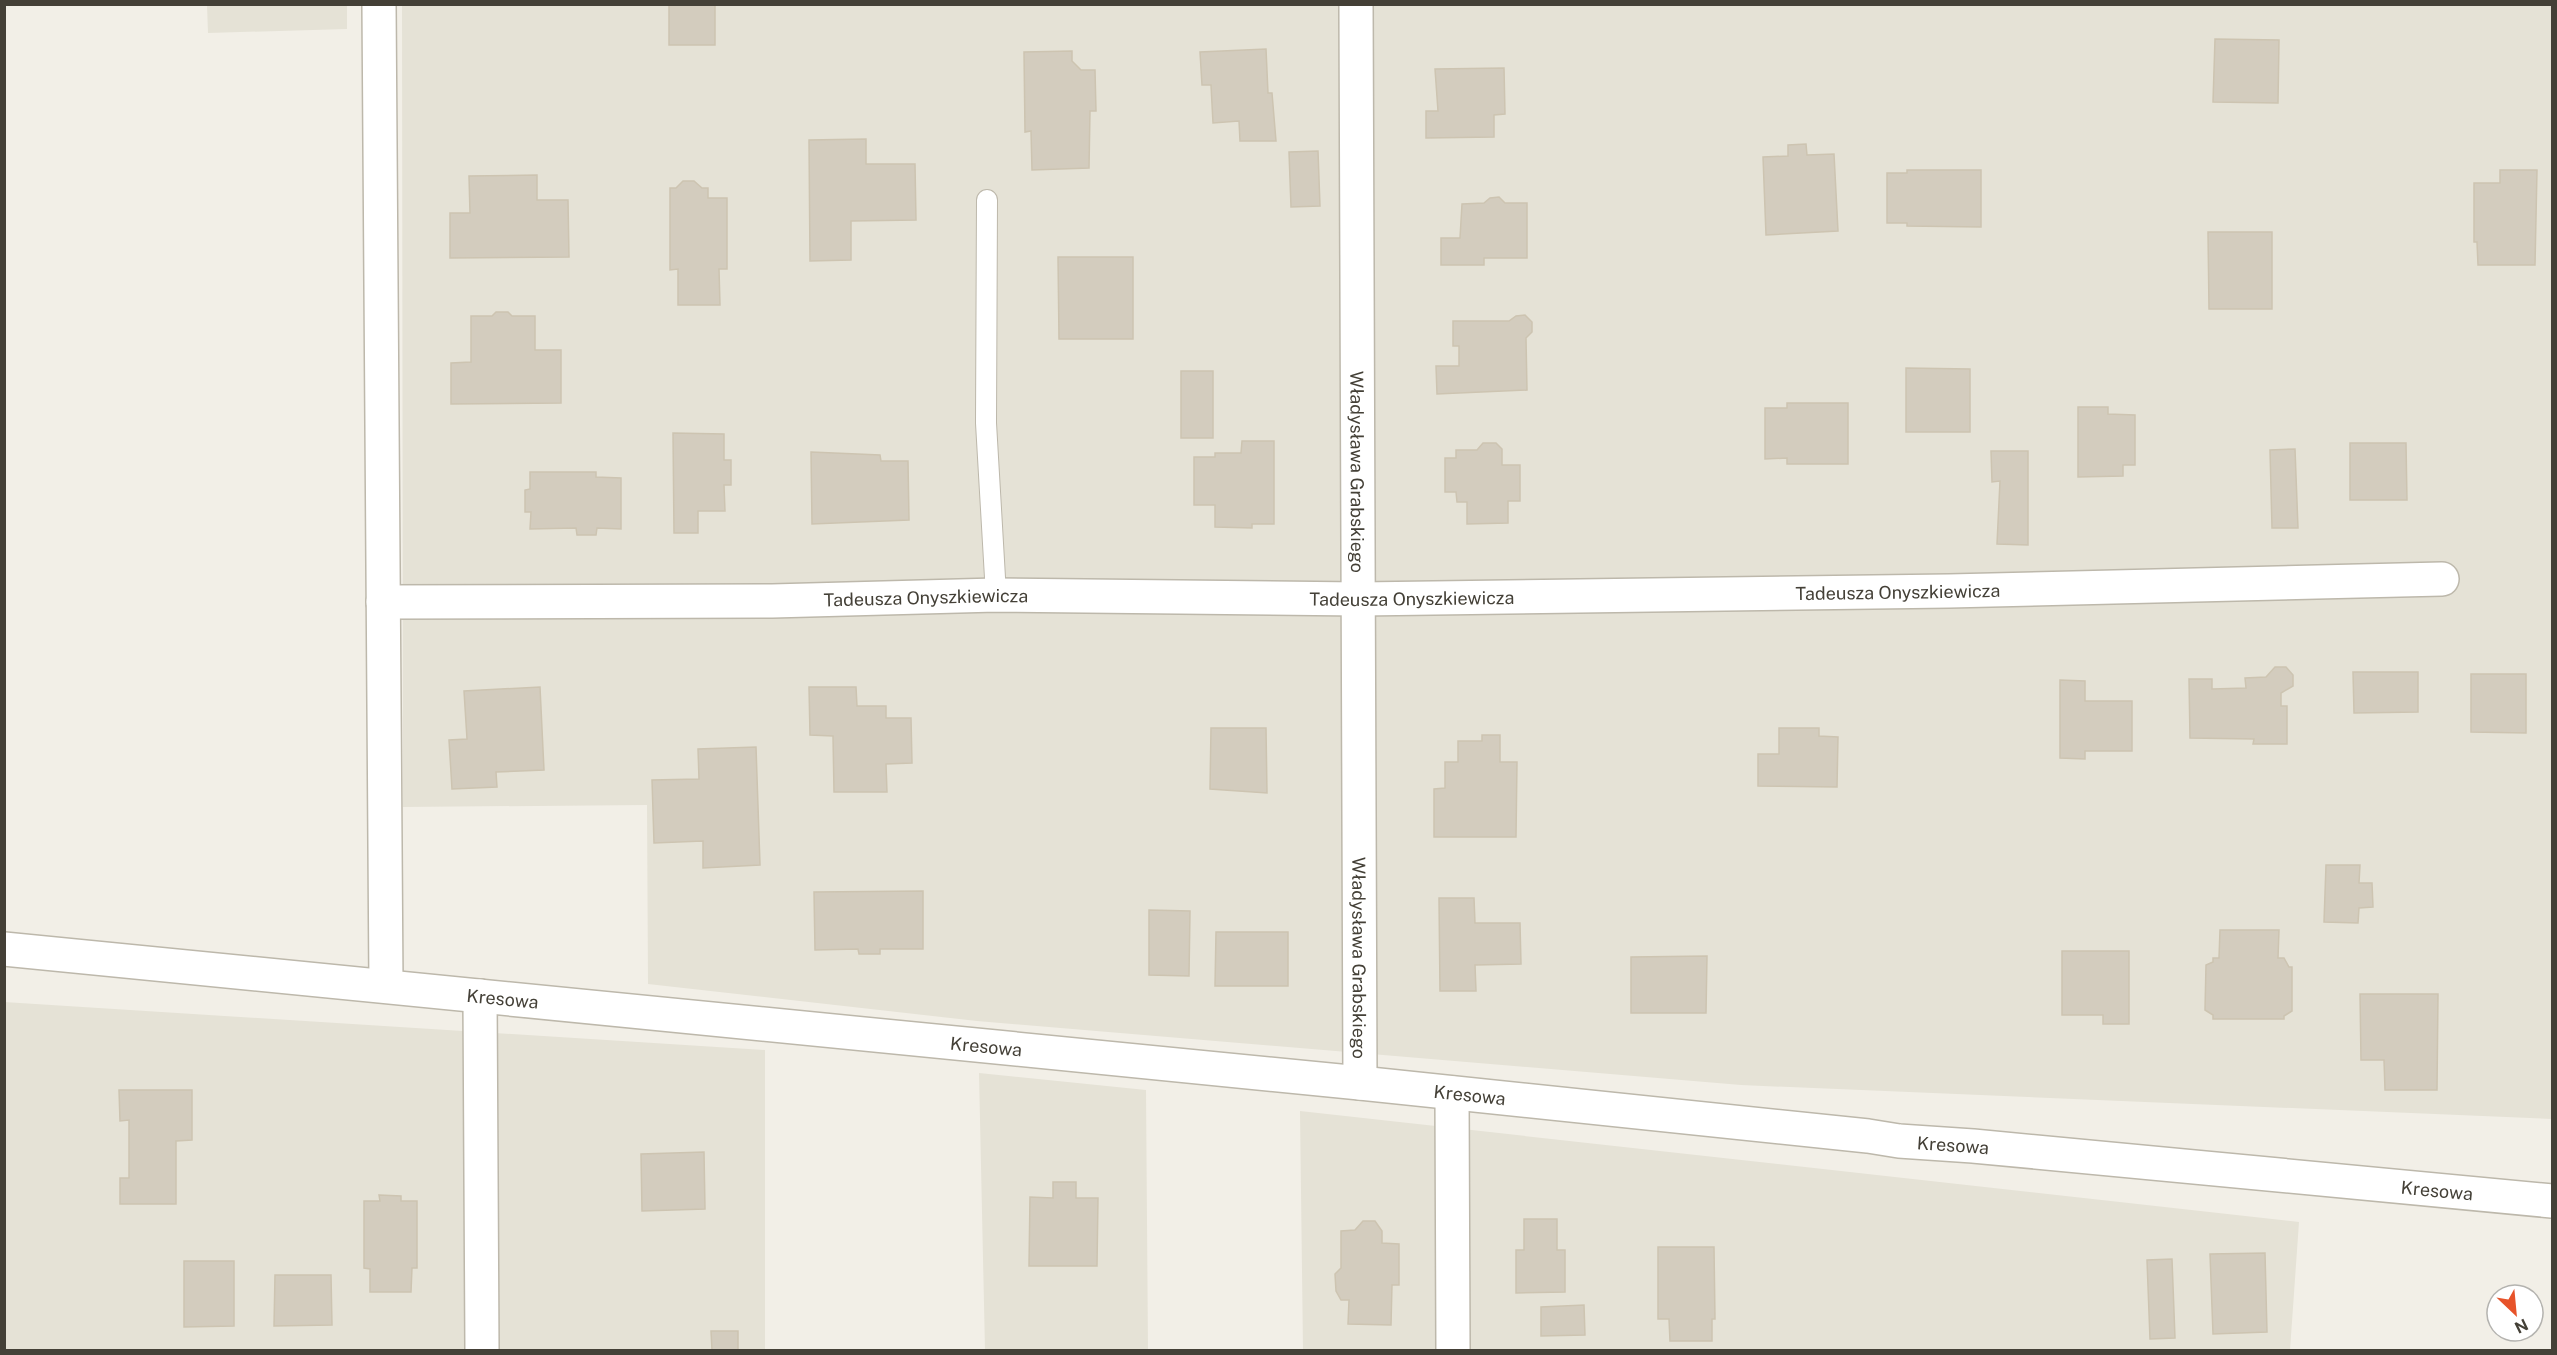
<svg xmlns="http://www.w3.org/2000/svg" width="2557" height="1355" viewBox="0 0 2557 1355" font-family="'Public Sans',sans-serif">
<style>
.residential{fill:#e5e2d6}
.building{fill:#d3ccbe;stroke:#cdc4b1;stroke-width:1.5}
.lines{fill:none;stroke-linecap:round;stroke-linejoin:round}
.service-casing{stroke:#bdb8ab;stroke-width:22}
.minor-casing{stroke:#bdb8ab;stroke-width:36}
.service{stroke:#fff;stroke-width:20}
.minor{stroke:#fff;stroke-width:33}
.labels{text-anchor:middle;dominant-baseline:central;stroke-width:4.5;stroke-linejoin:round;paint-order:stroke}
.street-label{font-size:18px;fill:#444037;stroke:#fff}
</style>
<rect width="100%" height="100%" fill="#f2efe7"/>
<path class="residential" d="M 207,5 L 347,5 L 347,29 L 208,33 Z
M 402,5 L 2552,5 L 2552,1119 L 1741,1085 L 977,1021 L 648,984 L 647,805 L 403,807 Z
M 4,1002 L 765,1050 L 765,1350 L 5,1350 Z
M 979,1073 L 1146,1090 L 1148,1350 L 985,1350 Z
M 1300,1111 L 2299,1222 L 2290,1350 L 1303,1350 Z"/>
<path class="building" d="M 669,4 L 726,4 L 715,5 L 715,45 L 669,45 Z
M 2215,39 L 2279,40 L 2278,103 L 2213,102 Z
M 1266,49 L 1268,93 L 1272,93 L 1276,141 L 1240,141 L 1239,121 L 1213,123 L 1211,85 L 1202,85 L 1200,52 Z
M 1072,51 L 1072,61 L 1081,70 L 1095,70 L 1096,111 L 1090,111 L 1089,168 L 1032,170 L 1031,131 L 1025,132 L 1024,52 Z
M 1504,68 L 1505,114 L 1494,115 L 1494,137 L 1426,138 L 1426,111 L 1438,111 L 1435,69 Z
M 866,139 L 866,164 L 915,164 L 916,220 L 851,221 L 851,260 L 810,261 L 809,140 Z
M 1806,144 L 1807,155 L 1834,154 L 1838,231 L 1766,235 L 1763,157 L 1788,156 L 1788,145 Z
M 1318,151 L 1320,206 L 1291,207 L 1289,152 Z
M 1907,170 L 1981,170 L 1981,227 L 1907,226 L 1907,223 L 1887,223 L 1887,173 L 1907,173 Z
M 2500,170 L 2537,170 L 2535,265 L 2478,265 L 2477,242 L 2474,242 L 2474,183 L 2500,183 Z
M 537,175 L 537,200 L 568,200 L 569,257 L 450,258 L 450,213 L 470,213 L 469,176 Z
M 683,181 L 694,181 L 702,188 L 708,188 L 708,198 L 727,198 L 727,269 L 719,269 L 720,305 L 678,305 L 678,269 L 670,270 L 670,188 L 676,188 Z
M 1499,197 L 1505,203 L 1527,203 L 1527,258 L 1484,258 L 1484,265 L 1441,265 L 1441,238 L 1460,238 L 1462,204 L 1484,203 L 1490,198 Z
M 2208,232 L 2272,232 L 2272,309 L 2209,309 Z
M 1058,257 L 1133,257 L 1133,339 L 1059,339 Z
M 496,312 L 508,312 L 512,316 L 535,316 L 535,350 L 561,350 L 561,403 L 451,404 L 451,363 L 471,362 L 471,316 L 492,316 Z
M 1525,315 L 1532,322 L 1532,332 L 1526,338 L 1527,390 L 1437,394 L 1436,366 L 1459,366 L 1459,346 L 1453,346 L 1453,321 L 1509,321 L 1516,316 Z
M 1906,368 L 1970,369 L 1970,432 L 1906,432 Z
M 1181,371 L 1213,371 L 1213,438 L 1181,438 Z
M 1787,403 L 1848,403 L 1848,464 L 1787,464 L 1787,458 L 1765,459 L 1765,408 L 1787,408 Z
M 2078,407 L 2108,407 L 2108,414 L 2135,415 L 2135,465 L 2123,465 L 2123,476 L 2078,477 Z
M 673,433 L 724,434 L 724,460 L 731,460 L 731,485 L 724,485 L 725,511 L 698,511 L 698,533 L 674,533 Z
M 1242,441 L 1274,441 L 1274,524 L 1252,524 L 1252,528 L 1215,527 L 1215,505 L 1194,505 L 1194,457 L 1215,457 L 1215,453 L 1241,453 Z
M 1483,443 L 1496,443 L 1502,449 L 1502,465 L 1520,465 L 1520,501 L 1508,501 L 1508,523 L 1467,524 L 1467,502 L 1457,502 L 1456,492 L 1445,492 L 1445,458 L 1456,458 L 1456,450 L 1477,450 Z
M 2350,443 L 2406,443 L 2407,500 L 2350,500 Z
M 2295,449 L 2298,528 L 2272,528 L 2270,450 Z
M 1991,451 L 2028,451 L 2028,545 L 1997,544 L 2000,481 L 1992,482 Z
M 811,452 L 880,455 L 881,461 L 908,461 L 909,520 L 812,524 Z
M 530,472 L 596,472 L 596,477 L 621,478 L 621,529 L 597,528 L 596,535 L 577,535 L 576,528 L 530,529 L 531,512 L 525,512 L 525,490 L 530,489 Z
M 2275,667 L 2286,667 L 2293,675 L 2293,686 L 2281,693 L 2281,706 L 2287,706 L 2287,744 L 2253,744 L 2254,739 L 2190,738 L 2189,679 L 2212,679 L 2212,689 L 2246,688 L 2245,678 L 2266,677 Z
M 2353,672 L 2418,672 L 2418,712 L 2354,713 Z
M 2471,674 L 2526,674 L 2526,733 L 2471,732 Z
M 2060,680 L 2085,681 L 2085,701 L 2132,701 L 2132,751 L 2085,751 L 2085,759 L 2060,758 Z
M 540,687 L 544,770 L 496,772 L 497,787 L 452,789 L 449,740 L 467,739 L 464,691 Z
M 809,687 L 856,687 L 857,706 L 886,706 L 886,718 L 911,718 L 912,763 L 886,764 L 887,792 L 834,792 L 833,736 L 810,735 Z
M 1211,728 L 1266,728 L 1267,793 L 1210,789 Z
M 1779,728 L 1819,728 L 1819,736 L 1838,737 L 1837,787 L 1758,786 L 1758,754 L 1779,754 Z
M 1482,735 L 1500,735 L 1500,762 L 1517,762 L 1516,837 L 1434,837 L 1434,789 L 1445,788 L 1445,762 L 1458,762 L 1458,741 L 1482,741 Z
M 756,747 L 760,865 L 703,868 L 703,841 L 654,843 L 652,780 L 699,779 L 698,749 Z
M 2326,865 L 2360,865 L 2359,883 L 2372,883 L 2373,907 L 2359,908 L 2358,923 L 2324,922 Z
M 923,891 L 923,949 L 880,949 L 880,954 L 859,954 L 858,949 L 815,950 L 814,892 Z
M 1439,898 L 1474,898 L 1475,923 L 1520,923 L 1521,964 L 1475,965 L 1476,991 L 1440,991 Z
M 1149,910 L 1190,911 L 1189,976 L 1149,975 Z
M 2220,930 L 2279,930 L 2278,958 L 2284,958 L 2289,967 L 2292,967 L 2292,1011 L 2284,1016 L 2284,1019 L 2213,1019 L 2213,1015 L 2205,1010 L 2206,965 L 2213,962 L 2213,958 L 2219,958 Z
M 1216,932 L 1288,932 L 1288,986 L 1215,986 Z
M 2062,951 L 2129,951 L 2129,1024 L 2103,1024 L 2103,1015 L 2062,1015 Z
M 1707,956 L 1706,1013 L 1631,1013 L 1631,957 Z
M 2360,994 L 2438,994 L 2437,1090 L 2385,1090 L 2384,1060 L 2361,1060 Z
M 119,1090 L 192,1090 L 192,1140 L 176,1141 L 176,1204 L 120,1204 L 120,1178 L 129,1178 L 129,1120 L 120,1121 Z
M 704,1152 L 705,1209 L 642,1211 L 641,1154 Z
M 1053,1182 L 1076,1182 L 1076,1198 L 1098,1198 L 1097,1266 L 1029,1266 L 1030,1197 L 1053,1198 Z
M 379,1195 L 401,1196 L 401,1201 L 417,1201 L 417,1268 L 412,1268 L 411,1292 L 370,1292 L 370,1269 L 364,1268 L 364,1201 L 380,1201 Z
M 1524,1219 L 1557,1219 L 1557,1250 L 1565,1250 L 1565,1292 L 1516,1293 L 1516,1250 L 1524,1250 Z
M 1363,1221 L 1375,1221 L 1382,1231 L 1382,1243 L 1399,1244 L 1399,1285 L 1392,1285 L 1391,1325 L 1348,1324 L 1349,1300 L 1341,1300 L 1336,1291 L 1335,1274 L 1341,1268 L 1341,1231 L 1355,1230 Z
M 1658,1247 L 1714,1247 L 1715,1319 L 1712,1319 L 1712,1341 L 1670,1341 L 1669,1319 L 1658,1319 Z
M 2265,1253 L 2267,1332 L 2213,1334 L 2210,1254 Z
M 2172,1259 L 2175,1338 L 2150,1339 L 2147,1260 Z
M 184,1261 L 234,1261 L 234,1326 L 184,1327 Z
M 275,1275 L 331,1275 L 332,1325 L 274,1326 Z
M 1584,1305 L 1585,1335 L 1541,1336 L 1541,1307 Z
M 711,1331 L 738,1331 L 738,1350 L 712,1350 Z"/>
<g class="lines">
<defs>
<path id="service" d="M 987,200 L 986,423 L 996,595"/>
<g id="minor">
<path d="M 379,4 L 386,985"/>
<path id="s1" d="M 1356,4 L 1360,1083"/>
<path id="s2" d="M 383,602 L 772,601 L 996,595 L 1360,599 L 1949,591 L 2442,579"/>
<path id="s3" d="M 4,949 L 1360,1083 L 1868,1136 L 1899,1141 L 1973,1146 L 2552,1201"/>
<path d="M 480,996 L 482,1350"/>
<path d="M 1452,1093 L 1453,1350"/>
</g>
</defs>
<use href="#service" class="service-casing"/>
<use href="#minor" class="minor-casing"/>
<use href="#service" class="service"/>
<use href="#minor" class="minor"/>
</g>
<g class="labels">
<g class="street-label">
<text stroke="none"><textPath href="#s1" startOffset="468">Władysława Grabskiego</textPath></text>
<text stroke="none"><textPath href="#s2" startOffset="1515">Tadeusza Onyszkiewicza</textPath></text>
<text stroke="none"><textPath href="#s2" startOffset="543">Tadeusza Onyszkiewicza</textPath></text>
<text stroke="none"><textPath href="#s2" startOffset="1029">Tadeusza Onyszkiewicza</textPath></text>
<text stroke="none"><textPath href="#s1" startOffset="954">Władysława Grabskiego</textPath></text>
<text stroke="none"><textPath href="#s3" startOffset="501">Kresowa</textPath></text>
<text stroke="none"><textPath href="#s3" startOffset="987">Kresowa</textPath></text>
<text stroke="none"><textPath href="#s3" startOffset="1473">Kresowa</textPath></text>
<text stroke="none"><textPath href="#s3" startOffset="1959">Kresowa</textPath></text>
<text stroke="none"><textPath href="#s3" startOffset="2445">Kresowa</textPath></text>
</g>
</g>
<rect width="2557" height="1355" fill="none" stroke="#444037" stroke-width="12"/>
<g transform="translate(2515 1313) rotate(154)"><circle r="28" fill="#ffffff" stroke="#b4b3af" stroke-width="1.5"/>
<path d="M0-4.5L10 22L0 15L-10 22Z" fill="#e7532a"/>
<text y="-9" font-size="16" font-weight="bold" text-anchor="middle" fill="#444037">N</text>
</g>
</svg>
